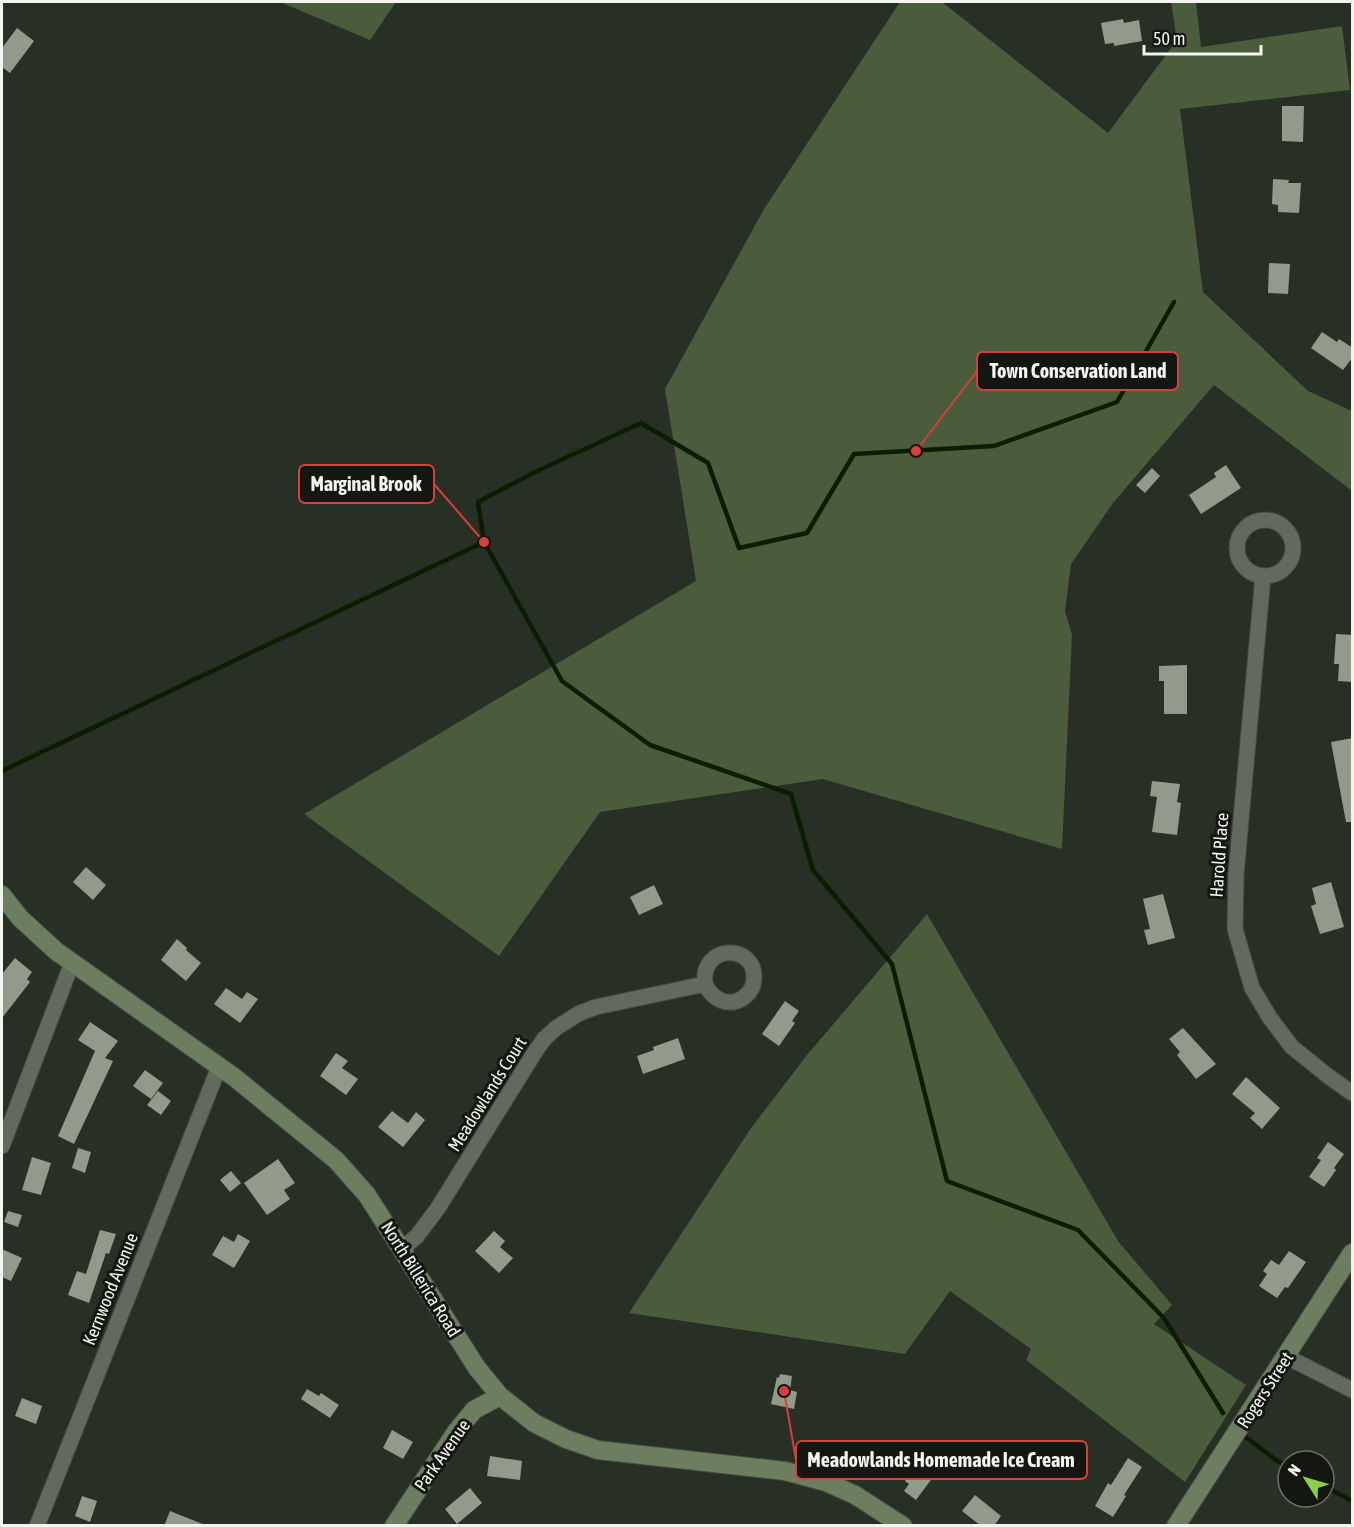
<svg xmlns="http://www.w3.org/2000/svg" width="1354" height="1527" viewBox="0 0 1354 1527" font-family="'Asap Condensed',sans-serif">
<style>
.green{fill:#4a5c3c}
.lines{fill:none;stroke-linecap:round;stroke-linejoin:round}
.stream{stroke:#0b1d00;stroke-width:4.5}
.building{fill:#929a8c}
.street-casing{stroke:#474d43;stroke-width:17}
.secondary-casing{stroke:#474d43;stroke-width:20}
.street{stroke:#626a5d;stroke-width:15}
.secondary{stroke:#6d7e60;stroke-width:18}
.labels{text-anchor:middle;dominant-baseline:central;stroke-width:6;stroke-linejoin:round;paint-order:stroke}
.street-label{font-size:18px;fill:#f2f6ee;stroke:#131611}
.leader{fill:none;stroke:#d93d3c;stroke-width:2}
.callout-dot{fill:#d93d3c;stroke:#131611;stroke-width:2}
.callout{fill:#131611;stroke:#d93d3c;stroke-width:2}
.callout-label{font-size:20px;text-anchor:middle;font-weight:bold;fill:#f2f6ee}
</style>
<rect width="100%" height="100%" fill="#282f24"/>
<path class="green" d="M 280,2 L 396,2 L 370,40 Z
M 900,2 L 942,2 L 1108,133 L 1177,40 L 1171,2 L 1196,2 L 1201,47 L 1342,26 L 1350,90 L 1180,109 L 1203,292 L 1308,391 L 1352,411 L 1352,491 L 1214,385 L 1113,503 L 1071,564 L 1065,611 L 1072,635 L 1062,849 L 823,779 L 600,812 L 499,956 L 304,814 L 696,581 L 665,389 L 764,209 Z
M 927,914 L 1118,1241 L 1172,1305 L 1154,1324 L 1246,1385 L 1185,1482 L 1026,1360 L 1031,1349 L 950,1291 L 905,1354 L 629,1313 L 751,1128 L 807,1055 Z"/>
<g class="lines">
<path class="stream" d="M 1174,302 L 1117,402 L 994,446 L 854,454 L 807,533 L 739,548 L 708,463 L 641,423 L 533,473 L 478,502 L 484,542 L 562,681 L 650,745 L 791,794 L 813,870 L 892,964 L 947,1181 L 1078,1230 L 1164,1318 L 1223,1413
M 2,771 L 484,542
M 1247,1438 L 1276,1460 L 1288,1466
M 1324,1486 L 1352,1501"/>
</g>
<path class="building" d="M 1123,19 L 1124,23 L 1139,20 L 1142,41 L 1114,46 L 1114,43 L 1105,44 L 1101,23 Z
M 17,28 L 34,41 L 10,73 L 2,67 L 2,48 Z
M 1282,106 L 1304,106 L 1303,142 L 1282,141 Z
M 1273,179 L 1289,180 L 1288,183 L 1301,183 L 1299,213 L 1278,212 L 1278,205 L 1272,204 Z
M 1269,263 L 1290,264 L 1288,294 L 1268,293 Z
M 1322,332 L 1337,342 L 1339,339 L 1353,348 L 1353,357 L 1343,370 L 1311,348 Z
M 1226,465 L 1241,488 L 1201,514 L 1189,495 L 1216,477 L 1214,473 Z
M 1152,468 L 1160,476 L 1145,493 L 1136,485 Z
M 1336,634 L 1353,635 L 1353,682 L 1338,681 L 1339,664 L 1334,664 Z
M 1187,665 L 1187,714 L 1164,714 L 1164,681 L 1159,681 L 1159,666 Z
M 1353,738 L 1353,822 L 1346,822 L 1331,742 Z
M 1152,781 L 1180,784 L 1177,802 L 1181,803 L 1177,835 L 1152,832 L 1157,797 L 1150,796 Z
M 86,867 L 106,885 L 93,900 L 73,882 Z
M 1331,882 L 1344,927 L 1320,934 L 1311,906 L 1316,904 L 1312,888 Z
M 654,885 L 663,904 L 639,915 L 630,897 Z
M 1163,894 L 1175,938 L 1148,945 L 1144,930 L 1150,929 L 1143,899 Z
M 177,939 L 187,948 L 186,950 L 201,963 L 186,981 L 161,960 Z
M 15,958 L 32,972 L 27,979 L 30,982 L 2,1018 L 2,974 Z
M 226,988 L 242,999 L 247,992 L 258,999 L 240,1023 L 214,1004 Z
M 785,1001 L 799,1011 L 792,1021 L 795,1023 L 779,1046 L 762,1034 Z
M 90,1022 L 118,1041 L 105,1058 L 113,1061 L 74,1144 L 58,1136 L 95,1051 L 78,1040 Z
M 1183,1028 L 1216,1064 L 1196,1079 L 1177,1055 L 1180,1052 L 1169,1039 Z
M 678,1038 L 685,1059 L 643,1074 L 637,1056 L 654,1050 L 653,1047 Z
M 336,1053 L 348,1061 L 342,1068 L 358,1079 L 346,1095 L 320,1076 Z
M 145,1070 L 163,1083 L 151,1099 L 133,1086 Z
M 1246,1077 L 1280,1108 L 1262,1129 L 1250,1118 L 1255,1113 L 1232,1094 Z
M 158,1091 L 171,1101 L 161,1115 L 147,1105 Z
M 392,1111 L 408,1123 L 416,1112 L 425,1120 L 403,1147 L 378,1127 Z
M 1328,1142 L 1344,1154 L 1334,1168 L 1336,1170 L 1324,1187 L 1309,1177 L 1321,1160 L 1317,1158 Z
M 78,1148 L 91,1152 L 85,1173 L 72,1168 Z
M 32,1157 L 51,1163 L 41,1195 L 22,1190 Z
M 278,1159 L 295,1183 L 284,1190 L 290,1199 L 267,1215 L 244,1183 Z
M 231,1171 L 241,1183 L 230,1192 L 220,1180 Z
M 8,1211 L 22,1215 L 18,1227 L 4,1222 Z
M 100,1230 L 116,1234 L 109,1254 L 106,1253 L 89,1303 L 68,1295 L 77,1271 L 86,1274 Z
M 494,1231 L 505,1241 L 500,1247 L 513,1258 L 499,1273 L 475,1251 Z
M 238,1234 L 250,1241 L 234,1268 L 212,1255 L 223,1236 L 234,1242 Z
M 2,1249 L 22,1258 L 11,1281 L 2,1277 Z
M 1289,1251 L 1306,1262 L 1288,1288 L 1285,1287 L 1277,1298 L 1259,1286 L 1267,1274 L 1263,1271 L 1271,1260 L 1279,1265 Z
M 780,1374 L 792,1376 L 790,1390 L 797,1392 L 794,1409 L 771,1404 L 777,1377 L 779,1378 Z
M 307,1389 L 319,1396 L 321,1393 L 339,1405 L 330,1418 L 301,1399 Z
M 22,1398 L 42,1406 L 36,1424 L 15,1416 Z
M 392,1430 L 413,1442 L 403,1459 L 383,1448 Z
M 490,1456 L 522,1461 L 520,1480 L 487,1476 Z
M 1128,1458 L 1142,1467 L 1124,1495 L 1126,1496 L 1113,1517 L 1095,1506 L 1108,1483 L 1111,1485 Z
M 926,1459 L 939,1469 L 916,1500 L 904,1491 L 909,1484 L 905,1481 L 912,1470 L 916,1472 Z
M 470,1488 L 482,1503 L 457,1524 L 445,1509 Z
M 975,1495 L 1001,1516 L 994,1526 L 981,1526 L 962,1511 Z
M 82,1496 L 97,1501 L 90,1522 L 75,1516 Z
M 170,1511 L 205,1525 L 205,1526 L 164,1526 Z"/>
<g class="lines">
<defs>
<path id="street" d="M1237 548a28 28 0 1 1 56 0a28 28 0 1 1-56 0Z
M 1263,576 L 1236,875 L 1235,929 L 1252,988 L 1270,1018 L 1292,1047 L 1328,1076 L 1352,1093
M 2,1146 L 72,963
M 402,1249 L 417,1236 L 438,1208 L 533,1055 L 544,1039 L 556,1028 L 578,1014 L 596,1007 L 705,984 C 712,999 728,1008 743,998 C 750,993 754,986 754,978 C 755,943 700,944 705,984
M 1287,1357 L 1352,1390
M 37,1526 L 219,1067"/>
<path id="secondary" d="M 2,895 L 20,918 L 56,951 L 234,1077 L 336,1160 L 367,1195 L 477,1368 L 500,1396 L 534,1423 L 566,1439 L 598,1450 L 785,1471 L 826,1482 L 855,1495 L 903,1526
M 394,1526 L 456,1432 L 474,1410 L 500,1396
M 1176,1526 L 1352,1253"/>
</defs>
<use href="#street" class="street-casing"/>
<use href="#secondary" class="secondary-casing"/>
<use href="#street" class="street"/>
<use href="#secondary" class="secondary"/>
</g>
<g class="labels">
<g class="street-label">
<text transform="translate(1219 855) rotate(-86)">Harold Place</text>
<text transform="translate(487 1094) rotate(-58)">Meadowlands Court</text>
<text transform="translate(421 1279) rotate(58)">North Billerica Road</text>
<text transform="translate(110 1289) rotate(-68)">Kernwood Avenue</text>
<text transform="translate(1265 1390) rotate(-57)">Rogers Street</text>
<text transform="translate(442 1455) rotate(-55)">Park Avenue</text>
</g>
</g>
<path class="leader" d="M916 451L977 371M484 542L434 484M784 1391L796 1460"/>
<g class="callout-dot">
<circle cx="916" cy="451" r="6"/>
<circle cx="484" cy="542" r="6"/>
<circle cx="784" cy="1391" r="6"/>
</g>
<g class="callout">
<rect x="977" y="352" width="201" height="38" rx="6"/>
<rect x="299" y="465" width="135" height="38" rx="6"/>
<rect x="796" y="1441" width="291" height="38" rx="6"/>
</g>
<g class="callout-label">
<text x="1078" y="378">Town Conservation Land</text>
<text x="366" y="491">Marginal Brook</text>
<text x="941" y="1467">Meadowlands Homemade Ice Cream</text>
</g>
<rect width="1354" height="1527" fill="none" stroke="#f2f6ee" stroke-width="6"/>
<g transform="translate(1306 1479) rotate(307)"><circle r="28" fill="#131611" stroke="#6c7069" stroke-width="1.5"/>
<path d="M0-4.5L10 22L0 15L-10 22Z" fill="#8ace47"/>
<text y="-9" font-size="16" font-weight="bold" text-anchor="middle" fill="#f2f6ee">N</text>
</g>
<path d="M1144 45v9h117v-9" fill="none" stroke="#f2f6ee" stroke-width="3"/>
<text x="1153" y="45" font-size="18" fill="#f2f6ee" stroke="#131611" stroke-width="4.5" paint-order="stroke">50 m</text>
</svg>
